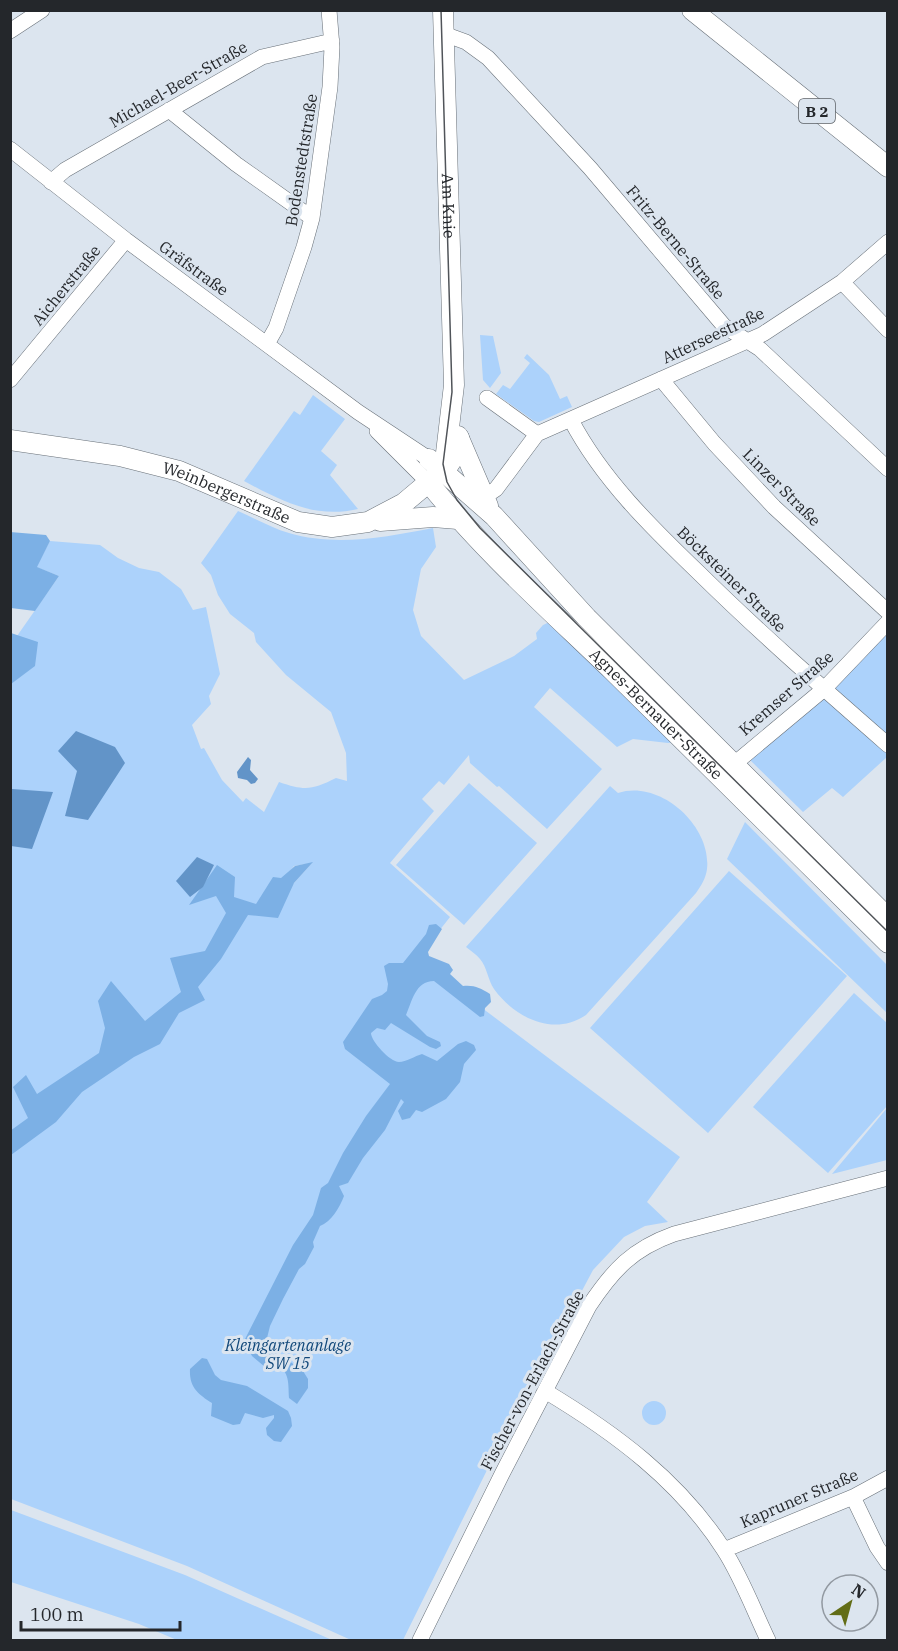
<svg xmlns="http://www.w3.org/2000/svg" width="898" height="1651" viewBox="0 0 898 1651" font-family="'IBM Plex Serif',serif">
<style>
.green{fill:#acd2fb;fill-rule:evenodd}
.forest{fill:#7cb0e5}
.water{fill:#6294c8}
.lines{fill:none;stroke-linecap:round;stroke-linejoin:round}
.minor-casing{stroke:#687078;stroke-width:16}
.major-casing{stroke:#687078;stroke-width:21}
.minor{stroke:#fff;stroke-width:15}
.major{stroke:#fff;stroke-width:20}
.tram{stroke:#505459;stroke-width:1.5}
.labels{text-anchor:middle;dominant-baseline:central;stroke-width:6;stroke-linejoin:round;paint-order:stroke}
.shield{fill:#dce5ef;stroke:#5b6066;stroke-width:1.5}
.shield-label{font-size:15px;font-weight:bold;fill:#24272b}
.street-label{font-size:16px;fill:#24272b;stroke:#dce5ef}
.park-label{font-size:16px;font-style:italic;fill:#11487a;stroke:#dce5ef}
</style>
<rect width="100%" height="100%" fill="#dce5ef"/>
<path class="green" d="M 480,335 L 493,336 L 501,373 L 490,388 L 483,380 Z
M 527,354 L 549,375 L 560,399 L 567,396 L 572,407 L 539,422 L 534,421 L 496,394 L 503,385 L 510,389 L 530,363 L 524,358 Z
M 313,395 L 345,419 L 321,451 L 337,465 L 330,475 L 358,509 C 315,519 281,501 244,481 L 294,411 L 300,415 Z
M 238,511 C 254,518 272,528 289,533 C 336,547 386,537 433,528 L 436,547 L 421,569 L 413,610 L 421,636 L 464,680 L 514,656 L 537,639 L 536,633 L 543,625 L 554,620 L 683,741 L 668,743 L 633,739 L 617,747 L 550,688 L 534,707 L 602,769 L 547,829 L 499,786 L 497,787 L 470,763 L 469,755 L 444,785 L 439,781 L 422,799 L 434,811 L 390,863 L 450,917 L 417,959 L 680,1157 L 647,1202 L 668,1222 L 645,1226 L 624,1237 L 593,1270 L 490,1464 L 403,1640 L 351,1640 L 187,1566 L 11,1499 L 10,646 L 59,576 L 36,567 L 50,541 L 100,545 L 118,558 L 139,568 L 159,572 L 181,589 L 193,610 L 206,607 L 220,674 L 209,696 L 211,704 L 192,725 L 201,749 L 204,748 L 222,780 L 243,802 L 246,798 L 264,812 L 279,782 C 305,791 312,790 336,778 L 347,781 L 346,753 L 331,712 L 286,675 L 256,642 L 254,633 L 230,614 L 218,595 L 211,575 L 201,563 ZM 312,863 L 294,883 L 256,914 L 294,866 Z
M 887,634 L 887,757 L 843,797 L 832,788 L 803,812 L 750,760 L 828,692 Z
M 469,783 L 537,843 L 464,925 L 396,865 Z
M 610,786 L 618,793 C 660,779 712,826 707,869 C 706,878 701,886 696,893 L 586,1015 C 554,1037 515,1018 494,989 C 488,980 487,967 480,959 C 477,955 471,951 466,947 Z
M 745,822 L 887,965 L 887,1013 L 727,859 Z
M 729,871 L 847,976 L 708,1133 L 590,1028 Z
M 854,993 L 887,1023 L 887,1106 L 828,1173 L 753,1107 Z
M 887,1108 L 887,1160 L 832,1174 Z
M642 1413a12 12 0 1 1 24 0a12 12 0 1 1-24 0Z
M 11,1510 L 185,1575 L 332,1640 L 177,1640 L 139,1624 L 11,1582 Z"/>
<path class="forest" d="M 10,532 L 46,535 L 50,541 L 37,567 L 59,576 L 35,611 L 11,608 Z
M 11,633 L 38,642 L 35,666 L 11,684 Z
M 313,862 L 294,883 L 278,918 L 248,915 L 221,959 L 198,987 L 205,1000 L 179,1013 L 160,1044 L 134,1057 L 82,1092 L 56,1122 L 11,1155 L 10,1131 L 28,1118 L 13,1087 L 26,1075 L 37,1094 L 99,1053 L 105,1028 L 98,1001 L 111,981 L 145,1021 L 181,992 L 170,958 L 205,951 L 226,913 L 216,896 L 189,905 L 217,865 L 235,877 L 234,897 L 256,904 L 273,877 L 281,878 L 295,866 Z
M 436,924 L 442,929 L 428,952 L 429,956 L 449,964 L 453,970 L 450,974 L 463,986 C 475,985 480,988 490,994 L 491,1002 L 485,1008 L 484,1016 L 480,1017 L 434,981 C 415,981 412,1002 406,1015 L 427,1036 L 440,1042 L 441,1046 L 436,1049 L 430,1047 L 391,1023 L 385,1030 L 377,1028 L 371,1033 C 371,1041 390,1062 399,1062 C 406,1062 415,1056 422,1054 L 437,1061 L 458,1044 L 466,1041 L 474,1045 L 476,1050 L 464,1064 L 460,1082 L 446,1099 L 422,1112 L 416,1110 L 410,1118 L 402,1120 L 398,1111 L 404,1102 L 401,1099 L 385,1130 L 363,1158 L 348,1183 L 339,1186 L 344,1196 C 340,1207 331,1222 320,1226 L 313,1242 L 314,1247 L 305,1264 L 299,1269 L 283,1299 L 270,1326 L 266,1342 L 271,1350 L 278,1353 L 303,1371 L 308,1379 L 308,1388 L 297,1404 L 289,1398 C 288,1384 290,1375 279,1365 L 265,1367 L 252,1356 L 244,1341 L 293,1245 L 313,1215 L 321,1188 L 328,1183 L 343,1153 L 366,1116 L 390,1084 L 345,1049 L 343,1042 L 372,999 L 382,995 L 387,991 L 388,984 L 384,966 L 389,963 L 403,963 L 426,934 L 429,925 Z
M 202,1358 L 207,1359 L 215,1375 L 221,1380 L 247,1386 L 288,1411 L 291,1418 L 292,1426 L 281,1442 L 274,1441 L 267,1435 L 266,1428 L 274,1418 L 274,1415 L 263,1418 L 245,1413 L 240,1424 L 233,1425 L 211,1416 L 212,1403 C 198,1394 189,1387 190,1369 Z"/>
<path class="water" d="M 76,731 L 115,747 L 125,763 L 88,820 L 65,816 L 77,771 L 58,751 Z
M 248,757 L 251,760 L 250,770 L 258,779 L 255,783 L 251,784 L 247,780 L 238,778 L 237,772 Z
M 12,789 L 53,792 L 32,849 L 11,846 Z
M 197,857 L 214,865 L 203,887 L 190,897 L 176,881 Z"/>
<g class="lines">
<defs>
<path id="minor" d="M 10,31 L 42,10
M 444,34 L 466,42 L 488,58 L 590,168 L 724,326 L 760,349 L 888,469
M 169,110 L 236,164 L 312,218
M 10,149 L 126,240 L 358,412 L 429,459
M 51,182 L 65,170 L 262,57 L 332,41
M 842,282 L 888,330
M 267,344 L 276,328 L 304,247 L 312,218 L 330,87 L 332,47 L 329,10
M 661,379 L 714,443 L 774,507 L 888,612
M 10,380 L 126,240
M 487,398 L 537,434
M 571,420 C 602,479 651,527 699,573 C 760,633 824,689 888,745
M 377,431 L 429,483
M 484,497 L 496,489 L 537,434 L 763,334 L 842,282 L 888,242
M 733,765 L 824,689 L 888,622
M 545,1391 C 615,1433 680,1481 724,1550 C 742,1578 754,1611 768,1640
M 853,1497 L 877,1547 L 888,1563
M 724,1550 L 853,1497 L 888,1478
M 420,1640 L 502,1474 L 589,1306 C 613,1270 632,1249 674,1234 L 888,1178"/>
<g id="major">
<path id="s1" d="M 443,10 L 454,385 L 446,453"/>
<path d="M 692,10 L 888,167"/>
<path d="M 458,436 L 488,506"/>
<path id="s2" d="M 10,440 L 120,456 L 179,471 L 298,522 L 332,527 L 368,522 L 404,503 L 448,466 L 456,454 L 459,438"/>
<path d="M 429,459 L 494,516 L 587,618 L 888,918"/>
<path id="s3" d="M 429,483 C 484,552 550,610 613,671 C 705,761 796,852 888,943"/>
<path d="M 380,521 L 433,517 L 458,519"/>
</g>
</defs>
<use href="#minor" class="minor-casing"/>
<use href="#major" class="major-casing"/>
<use href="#minor" class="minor"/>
<use href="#major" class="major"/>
<path class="tram" d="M 441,10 L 452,392 L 443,464 L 447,482 L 457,500 L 480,528 L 888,932"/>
</g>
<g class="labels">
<rect class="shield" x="799" y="99" width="36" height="24" rx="4.5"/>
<g class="shield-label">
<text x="817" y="111">B 2</text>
</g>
<g class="street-label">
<text transform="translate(178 84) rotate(-30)">Michael-Beer-Straße</text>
<text transform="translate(301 160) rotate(-81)">Bodenstedtstraße</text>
<text stroke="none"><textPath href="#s1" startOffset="196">Am Knie</textPath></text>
<text transform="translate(676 242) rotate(50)">Fritz-Berne-Straße</text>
<text transform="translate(194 268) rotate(36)">Gräfstraße</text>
<text transform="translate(66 285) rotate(-51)">Aicherstraße</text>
<text transform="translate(713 335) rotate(-25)">Atterseestraße</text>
<text transform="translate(782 487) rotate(45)">Linzer Straße</text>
<text stroke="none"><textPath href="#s2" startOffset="224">Weinbergerstraße</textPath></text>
<text transform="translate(732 579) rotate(44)">Böcksteiner Straße</text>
<text transform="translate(786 693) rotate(-41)">Kremser Straße</text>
<text stroke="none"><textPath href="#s3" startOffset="324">Agnes-Bernauer-Straße</textPath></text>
<text transform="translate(532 1380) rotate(-62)">Fischer-von-Erlach-Straße</text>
<text transform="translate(799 1498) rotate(-23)">Kapruner Straße</text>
</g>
<g class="park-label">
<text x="288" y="1345">Kleingartenanlage<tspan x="288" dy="18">SW 15</tspan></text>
</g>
</g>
<rect width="898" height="1651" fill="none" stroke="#24272b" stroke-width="24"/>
<g transform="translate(850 1603) rotate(36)"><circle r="28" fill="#dce5ef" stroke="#9299a1" stroke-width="1.5"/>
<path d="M0-4.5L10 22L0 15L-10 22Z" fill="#626d16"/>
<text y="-9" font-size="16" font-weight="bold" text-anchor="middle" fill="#24272b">N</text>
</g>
<path d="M21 1621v9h159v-9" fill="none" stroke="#24272b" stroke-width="3"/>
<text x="30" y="1621" font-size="18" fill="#24272b" stroke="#dce5ef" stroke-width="4.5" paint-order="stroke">100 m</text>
</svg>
